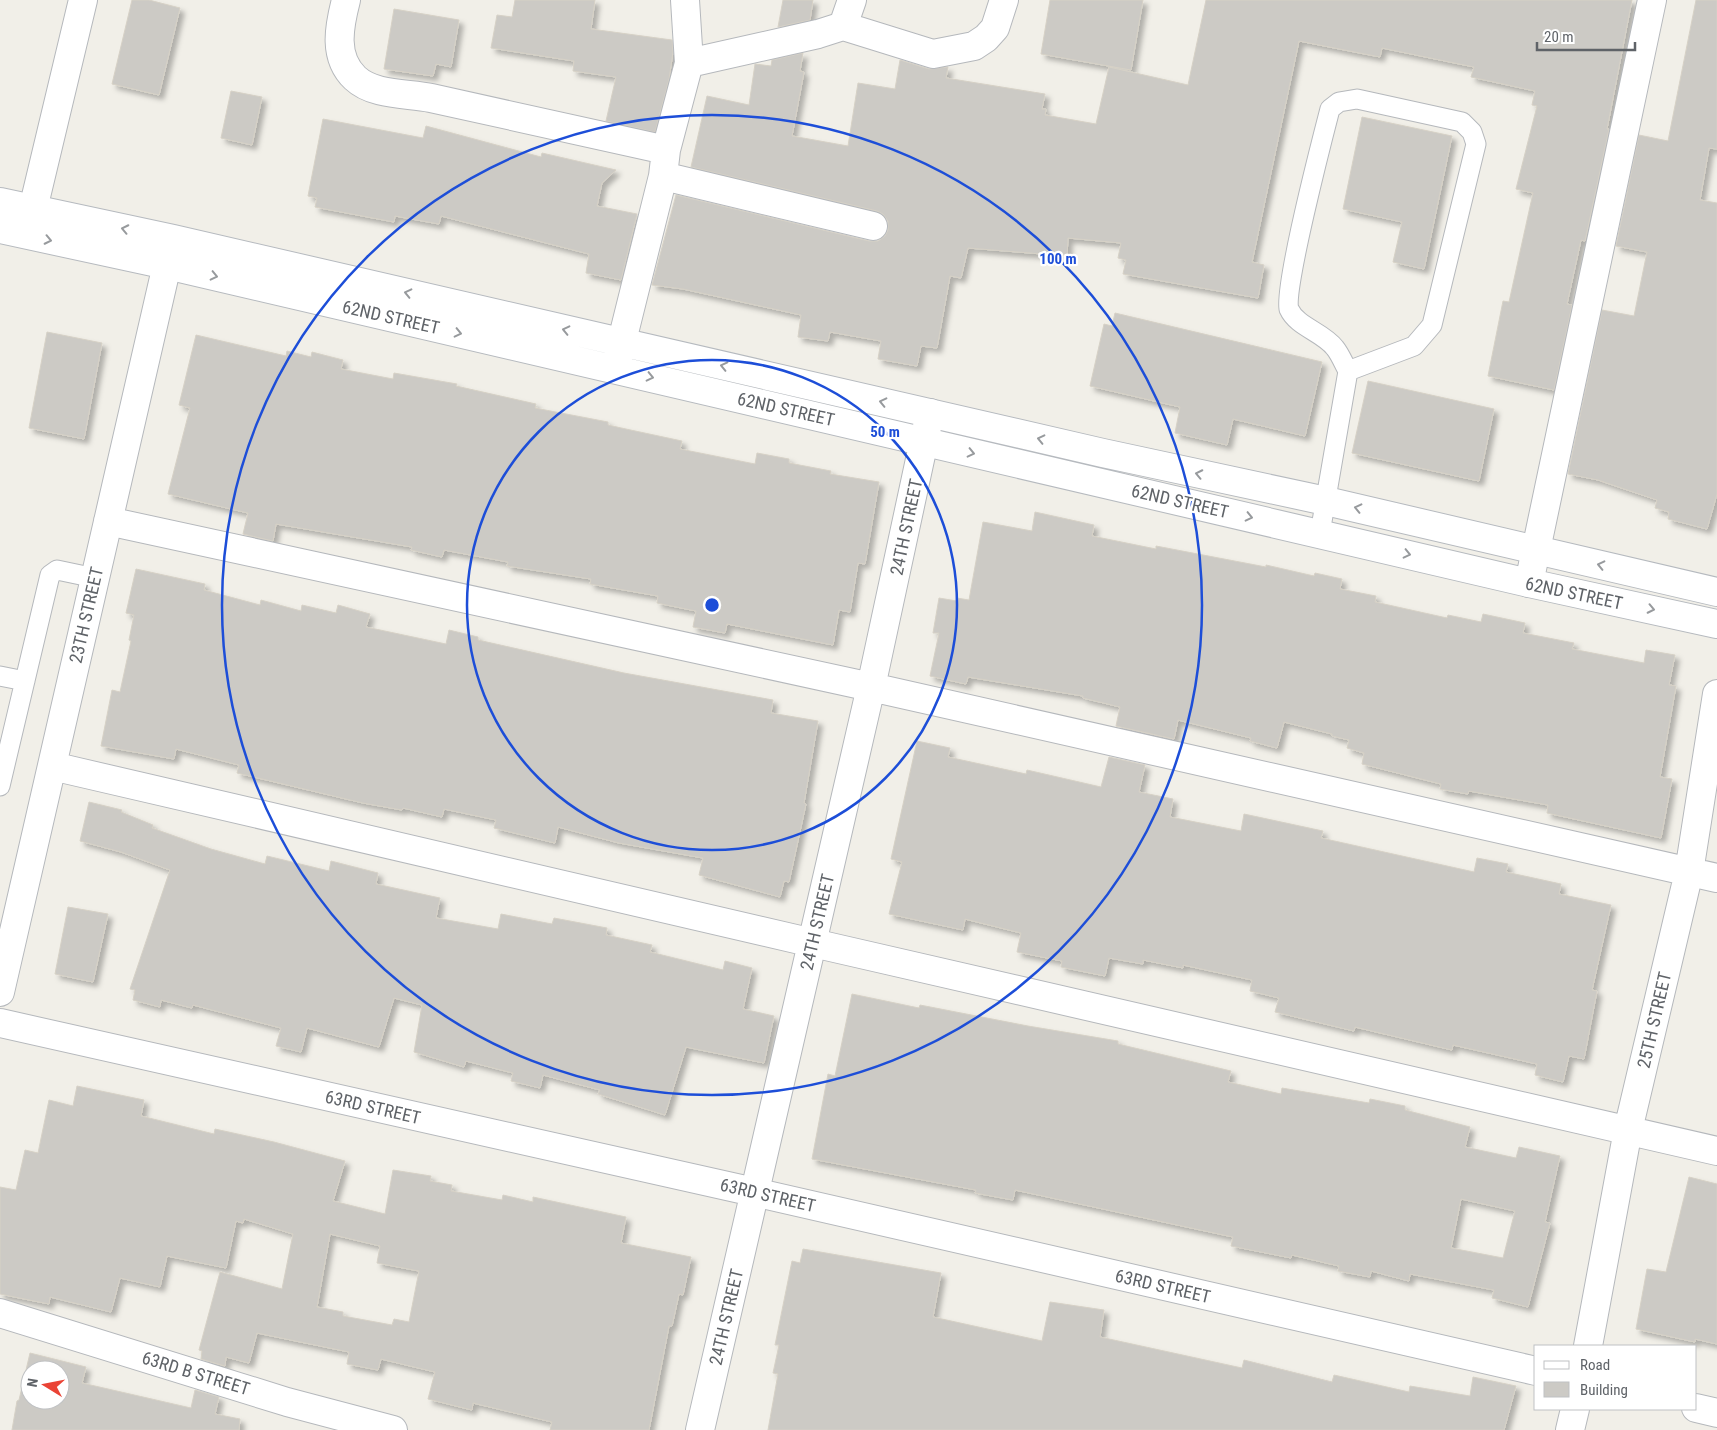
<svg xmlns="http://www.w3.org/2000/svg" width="1717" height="1430" viewBox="0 0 1717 1430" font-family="'Roboto Condensed',sans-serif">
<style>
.building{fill:#cccac5;stroke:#d6d1c6;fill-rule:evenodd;filter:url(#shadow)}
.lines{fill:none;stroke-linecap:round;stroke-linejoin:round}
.lane-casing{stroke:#b5b8bc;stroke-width:21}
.street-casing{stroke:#b5b8bc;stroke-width:30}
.secondary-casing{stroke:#b6babf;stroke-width:30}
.lane{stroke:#fff;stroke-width:19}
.street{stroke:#fff;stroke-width:28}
.secondary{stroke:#fff;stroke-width:28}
.oneway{stroke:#979a9d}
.ring{fill:none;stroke:#1d4ed8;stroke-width:2.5}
.labels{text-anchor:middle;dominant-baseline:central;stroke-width:4.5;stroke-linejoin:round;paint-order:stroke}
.street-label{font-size:18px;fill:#5f6368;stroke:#fff}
.centre{fill:#1d4ed8;stroke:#fff;stroke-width:2.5}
.ring-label{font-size:15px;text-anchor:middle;font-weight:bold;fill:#1d4ed8;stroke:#fff;stroke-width:4.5;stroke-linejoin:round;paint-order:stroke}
</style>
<defs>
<filter id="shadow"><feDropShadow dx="4.5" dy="4.5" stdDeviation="2.5" flood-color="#0004"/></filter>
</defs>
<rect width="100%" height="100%" fill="#f1efe8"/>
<path class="building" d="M 132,0 L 149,0 L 180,8 L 159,95 L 112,84 Z
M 515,0 L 595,0 L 591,29 L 672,40 L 673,52 L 669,79 L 655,132 L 606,121 L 616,77 L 573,71 L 574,61 L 491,48 L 497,15 L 512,17 Z
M 783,0 L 813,0 L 810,20 L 778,27 Z
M 1050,0 L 1143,0 L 1131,70 L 1041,54 Z
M 1206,0 L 1632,0 L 1607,129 L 1609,129 L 1585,241 L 1581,240 L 1567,304 L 1572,305 L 1554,390 L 1488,376 L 1503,301 L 1509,302 L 1533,193 L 1516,189 L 1537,106 L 1532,105 L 1535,91 L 1471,77 L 1474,67 L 1382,48 L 1380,57 L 1299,41 L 1252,262 L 1264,265 L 1258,298 L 1123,274 L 1126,260 L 1118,258 L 1121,243 L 1068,238 L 1067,256 L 968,248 L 961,278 L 950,276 L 937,348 L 921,346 L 917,366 L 878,359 L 881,341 L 830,332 L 828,341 L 798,337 L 801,315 L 683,289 L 652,285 L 676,195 L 869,241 L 878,241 L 885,236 L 888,230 L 888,221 L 883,214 L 877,211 L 691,167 L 707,96 L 749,105 L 755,64 L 771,66 L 772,60 L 803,53 L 800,71 L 804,72 L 792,136 L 848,146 L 858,83 L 895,89 L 900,60 L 929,69 L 948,67 L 946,78 L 1045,94 L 1042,109 L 1046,109 L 1045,115 L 1096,124 L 1109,67 L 1188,85 Z
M 1696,0 L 1717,0 L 1717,149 L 1709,148 L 1700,200 L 1717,203 L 1717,494 L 1707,529 L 1668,519 L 1669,512 L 1655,508 L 1657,500 L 1598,480 L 1568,474 L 1602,310 L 1634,316 L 1647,252 L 1616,246 L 1639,135 L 1668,141 Z
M 394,9 L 459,20 L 451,67 L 436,64 L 433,76 L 384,69 Z
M 231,91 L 262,97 L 252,145 L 221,138 Z
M 1362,117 L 1452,136 L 1424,269 L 1393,262 L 1402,222 L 1343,209 Z
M 323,119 L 423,138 L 426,126 L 541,157 L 542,153 L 616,170 L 602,183 L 597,206 L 637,214 L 621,280 L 586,273 L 589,254 L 441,216 L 439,224 L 395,216 L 394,222 L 315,207 L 317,198 L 308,196 Z
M 1115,313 L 1322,362 L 1305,436 L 1233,419 L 1227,445 L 1175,433 L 1180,407 L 1090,386 L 1104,324 L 1112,326 Z
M 47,332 L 102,343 L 84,439 L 29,428 Z
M 196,335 L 286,356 L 287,351 L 311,357 L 312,352 L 343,360 L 341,369 L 393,379 L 394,373 L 457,384 L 456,386 L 536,404 L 535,408 L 608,422 L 608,425 L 626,429 L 682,441 L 680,449 L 755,464 L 757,453 L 789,459 L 789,463 L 831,471 L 830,474 L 879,482 L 865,564 L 858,563 L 850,612 L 839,610 L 833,645 L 727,624 L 725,633 L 693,627 L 696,611 L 657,603 L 658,596 L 590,584 L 591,579 L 507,566 L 508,562 L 444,550 L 442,557 L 411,550 L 412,547 L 276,524 L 273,541 L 243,534 L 248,513 L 168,494 L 190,408 L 179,405 Z
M 1368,381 L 1494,409 L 1479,481 L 1352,453 Z
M 1035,512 L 1094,525 L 1092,536 L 1156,549 L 1156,546 L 1266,567 L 1266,565 L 1314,576 L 1315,573 L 1342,579 L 1340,589 L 1376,596 L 1375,602 L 1447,618 L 1448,615 L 1481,622 L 1483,614 L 1525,623 L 1523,633 L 1574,643 L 1572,649 L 1644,663 L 1646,650 L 1675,655 L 1669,685 L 1676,686 L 1660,777 L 1672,779 L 1661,838 L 1547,813 L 1548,805 L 1469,791 L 1468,794 L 1440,789 L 1441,784 L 1362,764 L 1364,753 L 1347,748 L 1349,740 L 1332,736 L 1332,734 L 1284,722 L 1277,748 L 1250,741 L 1251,738 L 1178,720 L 1174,739 L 1116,726 L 1120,707 L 1083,698 L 1083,696 L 968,677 L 966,684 L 930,676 L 939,633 L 933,633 L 939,598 L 957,601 L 957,598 L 969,600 L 983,522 L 1032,531 Z
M 136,569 L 205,584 L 204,590 L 260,605 L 261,600 L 301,611 L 302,605 L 336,613 L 338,605 L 370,614 L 366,627 L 446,644 L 449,630 L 478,637 L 478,640 L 624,673 L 773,700 L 771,713 L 818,721 L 804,803 L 806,804 L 789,882 L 784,881 L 780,897 L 699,875 L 703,858 L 619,843 L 558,827 L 555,843 L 494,828 L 496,820 L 444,809 L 442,817 L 403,808 L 402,810 L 363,803 L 237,773 L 239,765 L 176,749 L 174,759 L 101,746 L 112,690 L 120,692 L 131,641 L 129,640 L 134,615 L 126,613 Z
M 917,741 L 950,748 L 948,757 L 1026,774 L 1027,770 L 1101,787 L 1109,757 L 1145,765 L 1139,792 L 1173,799 L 1170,817 L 1241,831 L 1244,814 L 1323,831 L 1321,838 L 1474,872 L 1477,858 L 1508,864 L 1506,872 L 1561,884 L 1559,894 L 1611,905 L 1592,990 L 1597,991 L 1584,1059 L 1569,1056 L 1563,1082 L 1535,1075 L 1537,1064 L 1453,1045 L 1452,1050 L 1355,1027 L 1354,1031 L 1275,1012 L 1279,998 L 1250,991 L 1252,980 L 1183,965 L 1183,968 L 1143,960 L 1143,964 L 1109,958 L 1105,976 L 1061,967 L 1062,961 L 1017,952 L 1021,933 L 965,919 L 963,930 L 889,914 L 902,862 L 891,859 Z
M 89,802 L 122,810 L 121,812 L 153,825 L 152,828 L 211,849 L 265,864 L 267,856 L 329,871 L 331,861 L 378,873 L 376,884 L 440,898 L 436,918 L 498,929 L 501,914 L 552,924 L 554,918 L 607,928 L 606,935 L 652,945 L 650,952 L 723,970 L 725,961 L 752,968 L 743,1009 L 774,1016 L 764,1063 L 686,1047 L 665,1115 L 598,1094 L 600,1090 L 543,1075 L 540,1088 L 511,1081 L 513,1073 L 466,1061 L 464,1067 L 414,1052 L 422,1005 L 394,998 L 379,1047 L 307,1028 L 301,1052 L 276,1046 L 281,1028 L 193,1005 L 192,1008 L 161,1000 L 160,1007 L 133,1000 L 135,990 L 130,989 L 170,870 L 121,852 L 80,841 Z
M 68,907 L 108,914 L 93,982 L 55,974 Z
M 852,994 L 919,1008 L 920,1005 L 1028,1026 L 1118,1041 L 1118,1044 L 1231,1071 L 1228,1082 L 1281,1094 L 1282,1088 L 1369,1103 L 1370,1099 L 1405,1106 L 1405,1110 L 1470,1127 L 1465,1147 L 1516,1158 L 1519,1147 L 1560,1156 L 1545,1222 L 1550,1223 L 1528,1307 L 1492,1298 L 1494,1290 L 1410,1274 L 1409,1281 L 1371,1271 L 1370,1277 L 1338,1271 L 1339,1266 L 1292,1255 L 1291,1258 L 1231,1246 L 1233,1237 L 1015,1190 L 1013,1200 L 975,1193 L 976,1190 L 812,1159 L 828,1074 L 835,1076 ZM 1461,1199 L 1515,1211 L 1503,1258 L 1451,1248 Z
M 77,1086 L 144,1100 L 141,1116 L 214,1134 L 215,1129 L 274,1142 L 345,1161 L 333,1201 L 385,1214 L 393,1170 L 431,1176 L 430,1181 L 452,1185 L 451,1191 L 502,1200 L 503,1195 L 533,1202 L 533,1197 L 626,1217 L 621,1243 L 691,1257 L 683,1295 L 679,1294 L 672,1326 L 669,1326 L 649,1430 L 550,1430 L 552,1422 L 473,1403 L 472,1410 L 428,1399 L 435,1372 L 381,1359 L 378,1370 L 347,1364 L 349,1352 L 257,1333 L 249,1363 L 226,1357 L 225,1366 L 201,1359 L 202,1351 L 199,1350 L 220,1272 L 282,1289 L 293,1234 L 244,1219 L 243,1223 L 236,1221 L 226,1268 L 167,1256 L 160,1287 L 120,1278 L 111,1312 L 50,1297 L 49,1304 L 0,1294 L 0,1187 L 16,1190 L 25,1150 L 38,1153 L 49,1100 L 73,1106 ZM 330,1234 L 380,1246 L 377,1263 L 419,1271 L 409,1322 L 394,1319 L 392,1325 L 343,1316 L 343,1312 L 317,1307 Z
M 1689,1177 L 1717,1184 L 1717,1344 L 1695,1339 L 1695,1342 L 1636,1329 L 1647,1269 L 1666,1272 Z
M 803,1249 L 941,1273 L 933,1317 L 1042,1341 L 1050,1302 L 1104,1310 L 1100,1337 L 1242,1368 L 1244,1360 L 1332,1382 L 1334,1375 L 1409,1392 L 1410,1386 L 1470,1396 L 1473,1377 L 1516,1386 L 1504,1430 L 768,1430 L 778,1374 L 773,1373 L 779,1345 L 775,1345 L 792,1261 L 800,1263 Z
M 30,1353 L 86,1367 L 82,1383 L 191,1408 L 195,1390 L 219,1397 L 215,1414 L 240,1419 L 239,1430 L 12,1430 L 17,1401 L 19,1400 ZM 30,1370 L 60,1370 L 60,1400 L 30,1400 Z"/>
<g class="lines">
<defs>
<path id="lane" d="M 1320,533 L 1348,371 C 1344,364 1340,354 1335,348 C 1323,332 1297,327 1289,309 C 1282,295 1323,136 1330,109 L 1339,102 L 1357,99 L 1462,122 L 1472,132 L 1476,144 L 1432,325 L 1414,346 L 1348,371
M 0,676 L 25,681
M 0,786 L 50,575 L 57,570 L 95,578"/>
<path id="street" d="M 346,0 C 339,27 333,57 355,78 C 374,96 408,93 431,98 C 510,116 588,133 666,150
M 843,26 L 933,54 L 974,46 L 986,38 L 995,28 L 1004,0
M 689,63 L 818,34 L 843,26 L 852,0
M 663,176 L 873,226
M 33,209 L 83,0
M 616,365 L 663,176 L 666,150 L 689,63 L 685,0
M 108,521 L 871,687 L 1717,878
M 1529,583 L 1652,0
M 52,766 L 813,943 L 1717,1151
M 0,992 L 172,243
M 0,1023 L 754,1192 L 1536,1371
M 0,1313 L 287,1402 L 393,1430
M 1588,1346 L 1628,1130 L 1689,872 L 1717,694
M 1696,1408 L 1717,1413
M 700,1430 L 871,687 L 930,413
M 1570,1430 L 1575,1409"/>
<path id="secondary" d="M 0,202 L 173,239 L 1103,453 L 1326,501 L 1717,592
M 0,229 L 167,265 L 1529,583 L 1717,624"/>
</defs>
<use href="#lane" class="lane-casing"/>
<use href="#street" class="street-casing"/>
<use href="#secondary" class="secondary-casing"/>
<use href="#lane" class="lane"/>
<use href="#street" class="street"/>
<use href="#secondary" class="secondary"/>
</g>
<defs><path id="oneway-chevron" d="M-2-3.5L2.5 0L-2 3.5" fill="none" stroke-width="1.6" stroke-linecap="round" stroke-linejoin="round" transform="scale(1.25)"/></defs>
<g class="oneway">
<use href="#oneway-chevron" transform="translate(125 229) rotate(-168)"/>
<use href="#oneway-chevron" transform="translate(48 240) rotate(12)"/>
<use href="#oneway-chevron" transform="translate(214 276) rotate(13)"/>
<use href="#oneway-chevron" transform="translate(408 293) rotate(-167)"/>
<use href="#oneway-chevron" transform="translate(566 330) rotate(-167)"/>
<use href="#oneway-chevron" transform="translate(458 333) rotate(13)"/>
<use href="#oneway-chevron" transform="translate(724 366) rotate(-167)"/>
<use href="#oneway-chevron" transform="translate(650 377) rotate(13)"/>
<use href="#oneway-chevron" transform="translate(883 402) rotate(-167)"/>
<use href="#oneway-chevron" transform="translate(1041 439) rotate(-167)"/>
<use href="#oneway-chevron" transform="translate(971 453) rotate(13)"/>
<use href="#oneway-chevron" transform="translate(1199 474) rotate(-168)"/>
<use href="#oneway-chevron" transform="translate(1358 508) rotate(-167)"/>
<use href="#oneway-chevron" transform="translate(1249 517) rotate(13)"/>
<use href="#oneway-chevron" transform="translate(1407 554) rotate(13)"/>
<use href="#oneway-chevron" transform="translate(1601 565) rotate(-167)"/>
<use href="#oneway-chevron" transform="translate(1651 609) rotate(12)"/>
</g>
<g class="ring">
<circle cx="712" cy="605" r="245"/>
<circle cx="712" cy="605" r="490"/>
</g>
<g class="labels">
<g class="street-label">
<text transform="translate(391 317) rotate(13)">62ND STREET</text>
<text transform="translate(786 409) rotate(13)">62ND STREET</text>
<text transform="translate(1180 501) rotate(13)">62ND STREET</text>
<text transform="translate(906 527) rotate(-78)">24TH STREET</text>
<text transform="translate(1574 593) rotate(12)">62ND STREET</text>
<text transform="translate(86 615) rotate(-77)">23TH STREET</text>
<text transform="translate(817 922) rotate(-77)">24TH STREET</text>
<text transform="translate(1654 1020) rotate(-77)">25TH STREET</text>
<text transform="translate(373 1107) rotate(13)">63RD STREET</text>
<text transform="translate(768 1195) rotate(13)">63RD STREET</text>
<text transform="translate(1163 1286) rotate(13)">63RD STREET</text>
<text transform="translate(726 1317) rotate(-77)">24TH STREET</text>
<text transform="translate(196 1373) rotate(17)">63RD B STREET</text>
</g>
</g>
<circle cx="712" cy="605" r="8" class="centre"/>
<g class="ring-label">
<text x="1058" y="264">100 m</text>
<text x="885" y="437">50 m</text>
</g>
<rect x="1534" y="1345" width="162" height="65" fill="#ffffff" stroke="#bfc1c3"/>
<rect x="1544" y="1361" width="25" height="8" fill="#ffffff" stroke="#bfc1c3"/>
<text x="1580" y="1370" font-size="15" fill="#5f6368">Road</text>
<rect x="1544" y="1382" width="25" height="15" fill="#cccac5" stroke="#bfc1c3"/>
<text x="1580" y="1395" font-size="15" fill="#5f6368">Building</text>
<g transform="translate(45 1385) rotate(280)"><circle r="24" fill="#ffffff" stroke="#bfc1c3"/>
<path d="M0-4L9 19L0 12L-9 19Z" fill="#ea4335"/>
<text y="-8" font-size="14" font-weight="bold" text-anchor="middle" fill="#5f6368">N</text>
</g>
<path d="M1537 42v8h98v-8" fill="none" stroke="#5f6368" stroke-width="2.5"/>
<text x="1544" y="42" font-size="15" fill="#5f6368" stroke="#ffffff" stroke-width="4" paint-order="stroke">20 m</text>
</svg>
